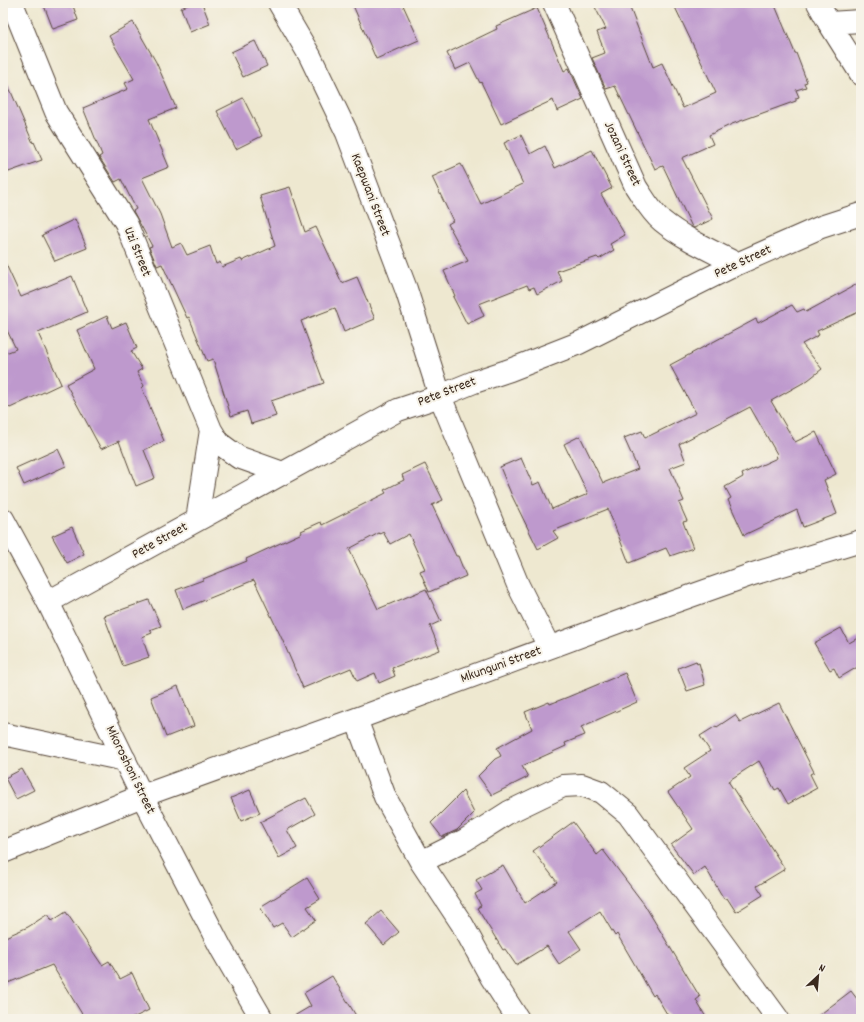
<svg xmlns="http://www.w3.org/2000/svg" width="864" height="1022" viewBox="0 0 864 1022" font-family="Dekko,sans-serif">
<style>
.building{fill:#be99cd}
.lines{fill:none;stroke-linecap:round;stroke-linejoin:round}
.street-casing{stroke:#564639;stroke-width:24}
.secondary-casing{stroke:#564639;stroke-width:24}
.street{stroke:#fff;stroke-width:22}
.secondary{stroke:#fff;stroke-width:22}
.labels{text-anchor:middle;dominant-baseline:central;stroke-width:4;stroke-linejoin:round;paint-order:stroke}
.street-label{font-size:14px;fill:#3b2a1e;stroke:#f7f3e8}
</style>
<rect width="100%" height="100%" fill="#f7f3e8"/>
<filter id="ink" filterUnits="userSpaceOnUse"><feTurbulence type="fractalNoise" baseFrequency=".025" numOctaves="2"/><feDisplacementMap in="SourceGraphic" scale="8" xChannelSelector="R" yChannelSelector="G"/><feConvolveMatrix kernelMatrix="1 2 1 2 8 2 1 2 1" color-interpolation-filters="sRGB"/></filter>
<filter id="wash" filterUnits="userSpaceOnUse"><feTurbulence type="fractalNoise" baseFrequency=".012" numOctaves="4" result="noise"/><feDisplacementMap in="SourceGraphic" scale="16" xChannelSelector="R" yChannelSelector="G"/><feGaussianBlur stdDeviation="0.9" result="paint"/><feColorMatrix in="noise" values="0 0 0 0 0 0 0 0 0 0 0 0 0 0 0 0 0 1.4 0 .05"/><feComposite in="paint" operator="in"/></filter>
<g filter="url(#wash)">
<rect width="100%" height="100%" fill="#eee8d0"/>
<g id="blocks">
<path class="building" d="M 43,3 L 72,3 L 78,20 L 53,29 Z
M 192,3 L 202,3 L 210,24 L 190,32 L 181,8 Z
M 352,3 L 402,3 L 419,40 L 376,59 Z
M 593,3 L 628,3 L 653,67 L 662,63 L 683,108 L 716,93 L 673,3 L 774,3 L 795,53 L 796,53 L 807,82 L 804,83 L 806,87 L 796,90 L 799,97 L 796,98 L 796,101 L 732,124 L 709,135 L 713,144 L 682,158 L 713,219 L 694,228 L 692,227 L 663,166 L 655,169 L 615,86 L 606,89 L 592,58 L 605,53 L 597,32 L 606,29 Z
M 537,8 L 564,71 L 569,68 L 583,99 L 557,111 L 553,100 L 501,124 L 481,82 L 480,83 L 470,63 L 455,70 L 447,53 L 497,29 L 496,26 Z
M 133,22 L 156,62 L 176,108 L 149,119 L 169,167 L 142,178 L 160,214 L 172,247 L 181,243 L 187,255 L 210,246 L 216,264 L 220,262 L 222,267 L 241,259 L 242,261 L 275,246 L 260,196 L 290,187 L 305,232 L 316,227 L 342,283 L 357,277 L 375,319 L 344,332 L 335,308 L 301,321 L 324,383 L 271,401 L 276,416 L 251,424 L 247,411 L 231,416 L 213,359 L 207,361 L 189,317 L 187,318 L 162,264 L 157,266 L 149,247 L 152,246 L 133,211 L 136,209 L 121,179 L 115,182 L 99,157 L 102,155 L 83,108 L 128,89 L 125,83 L 134,79 L 109,36 Z
M 255,41 L 267,66 L 243,77 L 231,52 Z
M 3,73 L 33,143 L 34,142 L 42,160 L 3,174 Z
M 243,98 L 262,136 L 236,149 L 217,111 Z
M 521,135 L 530,154 L 545,146 L 555,168 L 592,150 L 612,188 L 601,194 L 625,235 L 610,244 L 614,250 L 599,259 L 597,257 L 557,271 L 562,281 L 537,294 L 534,287 L 529,289 L 527,285 L 479,304 L 484,316 L 467,324 L 453,297 L 455,296 L 444,271 L 468,261 L 448,224 L 453,221 L 432,177 L 461,164 L 481,204 L 523,184 L 504,143 Z
M 75,219 L 87,248 L 55,261 L 42,235 Z
M 3,258 L 21,297 L 72,276 L 87,312 L 38,333 L 61,384 L 10,408 L 9,407 L 3,410 L 3,354 L 16,349 L 3,322 Z
M 861,282 L 861,311 L 817,331 L 819,335 L 802,344 L 822,369 L 808,380 L 771,401 L 795,442 L 816,432 L 836,474 L 824,480 L 837,514 L 803,527 L 797,510 L 744,535 L 728,500 L 731,498 L 725,487 L 743,477 L 742,474 L 777,458 L 776,455 L 777,454 L 750,407 L 679,444 L 686,462 L 670,468 L 684,501 L 679,503 L 687,521 L 683,522 L 693,548 L 670,556 L 666,548 L 629,563 L 608,509 L 553,531 L 558,538 L 538,549 L 512,496 L 500,467 L 521,458 L 533,485 L 540,482 L 552,509 L 588,494 L 564,444 L 580,436 L 603,483 L 638,469 L 624,438 L 642,431 L 645,438 L 696,413 L 670,365 L 756,319 L 758,323 L 792,305 L 797,312 L 804,309 L 806,312 Z
M 107,316 L 112,328 L 126,322 L 137,348 L 131,351 L 142,369 L 137,372 L 144,386 L 142,388 L 164,441 L 144,450 L 155,478 L 136,486 L 119,441 L 101,449 L 66,384 L 94,369 L 77,330 Z
M 58,449 L 66,466 L 24,485 L 16,468 Z
M 425,464 L 443,500 L 432,505 L 456,556 L 458,556 L 466,576 L 429,592 L 420,571 L 425,569 L 409,534 L 390,544 L 383,532 L 380,534 L 379,533 L 349,549 L 378,609 L 426,589 L 441,621 L 430,626 L 440,650 L 392,668 L 395,676 L 379,683 L 375,673 L 357,681 L 351,668 L 303,688 L 282,639 L 254,580 L 183,609 L 176,590 L 203,580 L 203,579 L 247,561 L 246,559 L 302,533 L 301,531 L 321,522 L 322,525 L 386,493 L 384,490 L 404,480 L 402,475 Z
M 72,527 L 84,554 L 67,563 L 52,536 Z
M 149,600 L 161,626 L 150,630 L 152,633 L 142,637 L 149,657 L 123,666 L 104,616 Z
M 841,628 L 849,643 L 861,636 L 861,665 L 839,678 L 834,668 L 830,670 L 814,643 Z
M 696,661 L 697,664 L 699,663 L 705,685 L 687,691 L 678,668 Z
M 625,673 L 637,702 L 581,727 L 585,735 L 565,743 L 566,746 L 522,766 L 528,777 L 492,795 L 478,776 L 495,759 L 501,756 L 497,748 L 532,729 L 525,712 L 549,702 L 550,704 L 568,697 Z
M 178,686 L 194,726 L 166,737 L 151,697 Z
M 779,703 L 814,772 L 810,774 L 817,788 L 788,804 L 779,788 L 775,790 L 759,761 L 728,781 L 785,869 L 757,886 L 763,895 L 736,912 L 727,898 L 724,899 L 705,867 L 694,875 L 671,845 L 693,829 L 668,792 L 690,777 L 684,768 L 710,751 L 700,736 L 716,726 L 717,727 L 735,715 L 740,722 Z
M 22,769 L 34,790 L 16,799 L 5,778 Z
M 250,790 L 260,813 L 241,821 L 231,798 Z
M 463,791 L 474,813 L 457,830 L 442,837 L 431,823 Z
M 306,798 L 315,814 L 287,830 L 297,848 L 279,858 L 260,822 Z
M 573,822 L 597,855 L 603,850 L 644,904 L 700,997 L 696,1000 L 707,1019 L 670,1019 L 655,994 L 653,996 L 617,934 L 615,936 L 600,911 L 569,931 L 581,949 L 559,964 L 547,946 L 516,965 L 505,949 L 503,950 L 477,908 L 481,906 L 475,894 L 482,890 L 476,880 L 503,865 L 525,903 L 557,882 L 533,851 Z
M 307,878 L 320,899 L 307,907 L 316,920 L 292,937 L 282,923 L 273,928 L 260,907 Z
M 381,911 L 399,932 L 384,945 L 366,924 Z
M 66,912 L 102,965 L 109,961 L 120,979 L 132,973 L 149,1010 L 131,1019 L 85,1019 L 52,965 L 3,985 L 3,938 L 28,927 L 48,914 L 52,921 Z
M 332,976 L 358,1019 L 289,1019 L 311,1006 L 304,993 Z
M 851,991 L 861,1004 L 861,1019 L 814,1019 Z"/>
</g>
</g>
<g filter="url(#ink)">
<use href="#blocks" fill-opacity="0" stroke="#564639" stroke-width="1"/>
<g class="lines">
<defs>
<path id="street" d="M 12,3 L 56,112 L 126,223 L 211,430 L 219,443 L 238,457 L 283,473
M 279,3 L 310,56 L 347,133 L 406,289 L 440,396 L 518,585 L 549,647
M 554,3 L 636,187 C 644,199 651,212 662,221 C 684,239 712,251 737,264
M 818,3 L 829,23 L 861,74
M 829,23 L 861,21
M 197,520 L 211,430
M 48,602 L 398,410 L 440,396 L 474,382 L 510,370 L 579,343 L 737,264 L 821,227 L 861,214
M 356,719 L 385,797 L 421,862 L 462,924 L 491,977 L 518,1019
M 3,734 L 125,760
M 3,852 L 142,796 L 356,719 L 640,614 L 753,574 L 861,541
M 421,862 L 465,840 L 509,812 L 563,786 L 582,785 L 601,792 L 628,814 L 778,1019"/>
<path id="secondary" d="M 3,519 L 48,602 L 142,796 L 222,950 L 262,1019"/>
</defs>
<use href="#street" class="street-casing"/>
<use href="#secondary" class="secondary-casing"/>
<use href="#street" class="street"/>
<use href="#secondary" class="secondary"/>
</g>
</g>
<g class="labels">
<g class="street-label">
<text transform="translate(622 154) rotate(65)">Jozani Street</text>
<text transform="translate(370 195) rotate(69)">Kaepwani Street</text>
<text transform="translate(137 252) rotate(68)">Uzi Street</text>
<text transform="translate(743 262) rotate(-25)">Pete Street</text>
<text transform="translate(447 392) rotate(-21)">Pete Street</text>
<text transform="translate(160 541) rotate(-29)">Pete Street</text>
<text transform="translate(501 665) rotate(-20)">Mkunguni Street</text>
<text transform="translate(130 770) rotate(64)">Mkoroshoni Street</text>
</g>
</g>
<rect width="864" height="1022" fill="none" stroke="#f7f3e8" stroke-width="16"/>
<g transform="translate(818 976) rotate(26)" stroke="#f7f3e8" stroke-width="3" paint-order="stroke">
<path d="M0-3L7 15L0 10L-7 15Z" fill="#3b2a1e"/>
<text y="-6" font-size="11" font-weight="bold" text-anchor="middle" fill="#3b2a1e">N</text>
</g>
</svg>
